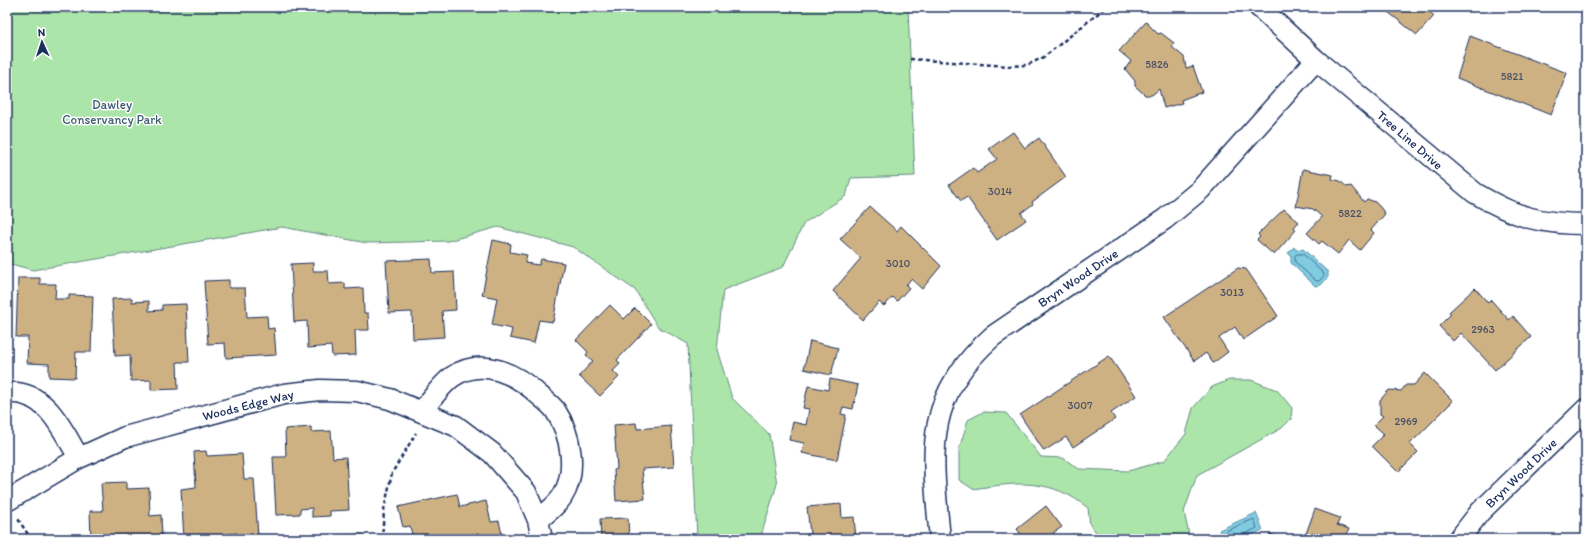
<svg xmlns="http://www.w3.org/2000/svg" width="1593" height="546" viewBox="0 0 1593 546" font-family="Itim,sans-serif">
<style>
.green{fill:#ace5a9;stroke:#648a84}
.water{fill:#80cbdf;stroke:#588dab}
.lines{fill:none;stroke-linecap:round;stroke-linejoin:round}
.shore{stroke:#436d92;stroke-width:1}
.building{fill:#ceb183;stroke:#1b2f5e}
.street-casing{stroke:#1b2f5e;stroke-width:23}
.path{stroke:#1b2f5e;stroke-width:2.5;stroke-dasharray:4 3;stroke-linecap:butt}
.street{stroke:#fff;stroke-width:20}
.labels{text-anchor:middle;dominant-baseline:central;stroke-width:3;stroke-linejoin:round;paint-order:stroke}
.number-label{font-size:11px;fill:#485067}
.park-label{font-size:13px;fill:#3f5c71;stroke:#fff}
.street-label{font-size:13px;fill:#1b2f5e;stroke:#fff}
</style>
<rect width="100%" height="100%" fill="#fff"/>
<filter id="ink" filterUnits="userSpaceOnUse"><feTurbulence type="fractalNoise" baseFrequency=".025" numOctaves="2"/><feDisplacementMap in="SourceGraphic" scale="8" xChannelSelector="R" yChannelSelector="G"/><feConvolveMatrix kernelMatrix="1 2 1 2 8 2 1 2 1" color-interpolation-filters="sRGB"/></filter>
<g filter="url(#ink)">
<path class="green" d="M 7,7 L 908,7 L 915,176 L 851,178 L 846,196 L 804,223 L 783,267 L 723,290 L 717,350 L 732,398 L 769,434 L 777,484 L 760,539 L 697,539 L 688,344 L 658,327 L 635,290 L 573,247 L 498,227 L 448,241 L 367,243 L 282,227 L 33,270 L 7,263 Z
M 1229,380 L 1251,380 L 1277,390 L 1292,408 L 1291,419 L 1282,428 L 1197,475 L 1184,512 L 1190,539 L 1102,539 L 1090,525 L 1088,508 C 1051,478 1017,482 973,489 L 959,480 L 959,449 L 968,420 L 983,412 L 1006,413 L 1041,457 L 1063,458 L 1079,469 L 1128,471 L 1164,461 L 1186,434 L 1193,408 L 1212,387 Z
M 362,534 L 369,539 L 281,539 Z"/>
<path class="water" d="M 1294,247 L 1296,250 L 1303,249 L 1328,272 L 1328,277 L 1321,285 L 1315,286 L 1291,263 L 1291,256 L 1288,253 Z
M 1256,513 L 1263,530 L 1243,539 L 1223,539 L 1219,530 Z"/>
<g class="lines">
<path class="shore" d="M 1297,254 L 1303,254 L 1324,274 L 1324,276 L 1319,281 L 1316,281 L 1295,262 L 1295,256 Z
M 1227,539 L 1226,531 L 1254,519 L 1257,528 L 1245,534 L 1243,539"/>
</g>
<path class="building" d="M 1392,7 L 1434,7 L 1430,12 L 1434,16 L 1417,35 L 1388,12 Z
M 1146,22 L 1158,34 L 1161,33 L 1174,43 L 1172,47 L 1184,57 L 1186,68 L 1193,66 L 1202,92 L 1181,100 L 1182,103 L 1164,108 L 1159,89 L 1152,95 L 1145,95 L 1135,86 L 1135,81 L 1125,69 L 1131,61 L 1119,51 Z
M 1470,36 L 1567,73 L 1551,115 L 1457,78 Z
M 1013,132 L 1025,148 L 1039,138 L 1066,177 L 1032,202 L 1033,204 L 1021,213 L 1026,220 L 997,240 L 967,197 L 961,201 L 949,185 L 973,168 L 977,173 L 997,159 L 989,149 Z
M 1303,169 L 1333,175 L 1332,179 L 1340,181 L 1347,187 L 1351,186 L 1364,202 L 1367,199 L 1375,202 L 1380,207 L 1385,214 L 1371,230 L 1374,233 L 1360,250 L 1349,240 L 1338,254 L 1322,241 L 1319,244 L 1307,233 L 1322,217 L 1313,209 L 1296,206 Z
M 870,207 L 897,231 L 901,226 L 941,266 L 922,289 L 911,279 L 906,285 L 909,288 L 897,301 L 893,297 L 884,306 L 879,302 L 863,320 L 833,291 L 861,258 L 840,239 Z
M 1284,209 L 1299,222 L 1294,227 L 1296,230 L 1274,255 L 1257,240 L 1260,237 L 1258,234 Z
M 493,240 L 511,244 L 510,252 L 527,255 L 525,263 L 539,265 L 541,259 L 564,263 L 553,322 L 539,320 L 534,343 L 510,338 L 512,329 L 492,325 L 497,298 L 482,295 Z
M 431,259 L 432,273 L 454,272 L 456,310 L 442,311 L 444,337 L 413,339 L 412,312 L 389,313 L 386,261 Z
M 313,263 L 313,271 L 328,271 L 329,284 L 345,283 L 345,289 L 363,288 L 364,313 L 368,313 L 369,330 L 355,330 L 356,355 L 332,356 L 331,346 L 308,348 L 307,321 L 294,322 L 291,264 Z
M 1238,268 L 1246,269 L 1278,316 L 1243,340 L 1235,327 L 1219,338 L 1228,352 L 1213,363 L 1206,353 L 1194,361 L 1164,317 Z
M 18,278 L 40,278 L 40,284 L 56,284 L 55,299 L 69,299 L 69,295 L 93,296 L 91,352 L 76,352 L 75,378 L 49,377 L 49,364 L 27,363 L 28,337 L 16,337 Z
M 229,280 L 229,288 L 245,288 L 247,317 L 267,316 L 268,329 L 274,328 L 276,355 L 226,358 L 225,343 L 208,344 L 204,281 Z
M 1475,288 L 1488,303 L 1491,300 L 1509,320 L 1513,316 L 1531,337 L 1495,370 L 1461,333 L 1453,341 L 1439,326 L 1451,314 L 1449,312 Z
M 132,298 L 132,302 L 149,301 L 149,311 L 162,310 L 162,305 L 186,304 L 189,362 L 177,362 L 178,389 L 151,390 L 151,380 L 131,381 L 130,355 L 115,356 L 112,299 Z
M 610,305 L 624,319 L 635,308 L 651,324 L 617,360 L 620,364 L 613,371 L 619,377 L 600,396 L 579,376 L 593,361 L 586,355 L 588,352 L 576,340 Z
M 810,341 L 838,348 L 831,375 L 804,369 Z
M 1109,356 L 1136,396 L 1111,413 L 1115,419 L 1073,447 L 1066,437 L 1044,451 L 1020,415 Z
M 1425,373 L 1453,401 L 1410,444 L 1418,452 L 1398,472 L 1372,446 L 1384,434 L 1374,425 L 1383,416 L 1380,414 L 1380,400 L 1389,390 L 1401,391 L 1406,385 L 1414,385 Z
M 830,379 L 858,385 L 853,409 L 843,407 L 841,414 L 846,415 L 837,460 L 802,453 L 804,443 L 789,440 L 793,422 L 806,425 L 809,409 L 803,408 L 808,386 L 828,390 Z
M 636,423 L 637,429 L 671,426 L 674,467 L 642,469 L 645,499 L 616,501 L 614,470 L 617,469 L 614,425 Z
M 311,427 L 311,432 L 331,431 L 333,458 L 346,457 L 349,510 L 330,511 L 330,516 L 312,517 L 312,508 L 300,509 L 300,514 L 276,515 L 273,457 L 286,457 L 285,429 Z
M 206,451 L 207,456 L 242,454 L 244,479 L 254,479 L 258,536 L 237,538 L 237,533 L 226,534 L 227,537 L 184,539 L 181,489 L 196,487 L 194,452 Z
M 126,482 L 126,489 L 149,488 L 150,516 L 161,515 L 162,539 L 91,539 L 90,511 L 103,511 L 101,483 Z
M 457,494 L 460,507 L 486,501 L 491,522 L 499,521 L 503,539 L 413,539 L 410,526 L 403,527 L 398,507 Z
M 841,504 L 842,518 L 854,517 L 856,539 L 804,539 L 804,535 L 810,534 L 807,507 Z
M 1046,506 L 1062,527 L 1053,533 L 1058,539 L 1024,539 L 1017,529 Z
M 1315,509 L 1340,518 L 1337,525 L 1349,529 L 1345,539 L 1304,539 Z
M 628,518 L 629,539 L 601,539 L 600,519 Z
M 1073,534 L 1077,539 L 1066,539 Z
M 1270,534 L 1284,539 L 1268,539 Z"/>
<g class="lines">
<defs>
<path id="street" d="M 1259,7 L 1316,60 L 1475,193 C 1515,217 1540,224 1586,224
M 7,393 C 46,389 63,431 79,458
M 422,411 C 431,400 440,386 452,377 C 482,356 517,374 540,396 C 545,400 551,405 555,410 C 571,434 578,472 562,497 C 556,506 547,513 538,520
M 7,501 L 79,458 L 125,437 L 284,394 L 320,390 L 357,391 L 390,399 L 456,426 L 492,453 L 526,492 L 538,520 L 542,539
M 940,539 C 932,453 922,399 993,336 L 1165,219 L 1200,190 L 1316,60
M 1459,539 L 1480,512 L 1586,409"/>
</defs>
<use href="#street" class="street-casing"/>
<path class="path" d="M 910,59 L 1009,66 L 1027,65 L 1044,57 L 1106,7
M 18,519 L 31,539
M 382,539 L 384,510 L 392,473 L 416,433"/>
<use href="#street" class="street"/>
</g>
</g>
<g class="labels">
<g class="number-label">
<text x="1157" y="64">5826</text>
<text x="1512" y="76">5821</text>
<text x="1000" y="191">3014</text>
<text x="1350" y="213">5822</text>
<text x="898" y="263">3010</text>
<text x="1232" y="292">3013</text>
<text x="1483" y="329">2963</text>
<text x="1080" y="405">3007</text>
<text x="1406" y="421">2969</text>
</g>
<g class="park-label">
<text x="112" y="104">Dawley<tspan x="112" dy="15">Conservancy Park</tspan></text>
</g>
<g class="street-label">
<text transform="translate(1410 140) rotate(41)">Tree Line Drive</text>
<text transform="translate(1078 278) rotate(-34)">Bryn Wood Drive</text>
<text transform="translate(248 405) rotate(-14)">Woods Edge Way</text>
<text transform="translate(1521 473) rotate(-44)">Bryn Wood Drive</text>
</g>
</g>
<rect width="1593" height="546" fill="none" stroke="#fff" stroke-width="24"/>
<rect x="12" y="12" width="1569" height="522" fill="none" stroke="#1b2f5e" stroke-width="1.5" filter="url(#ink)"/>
<g transform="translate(42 42) rotate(357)" stroke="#ffffff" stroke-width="3" paint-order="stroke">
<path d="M0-3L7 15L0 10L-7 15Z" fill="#1b2f5e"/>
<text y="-6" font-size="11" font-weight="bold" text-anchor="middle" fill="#1b2f5e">N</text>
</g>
</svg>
